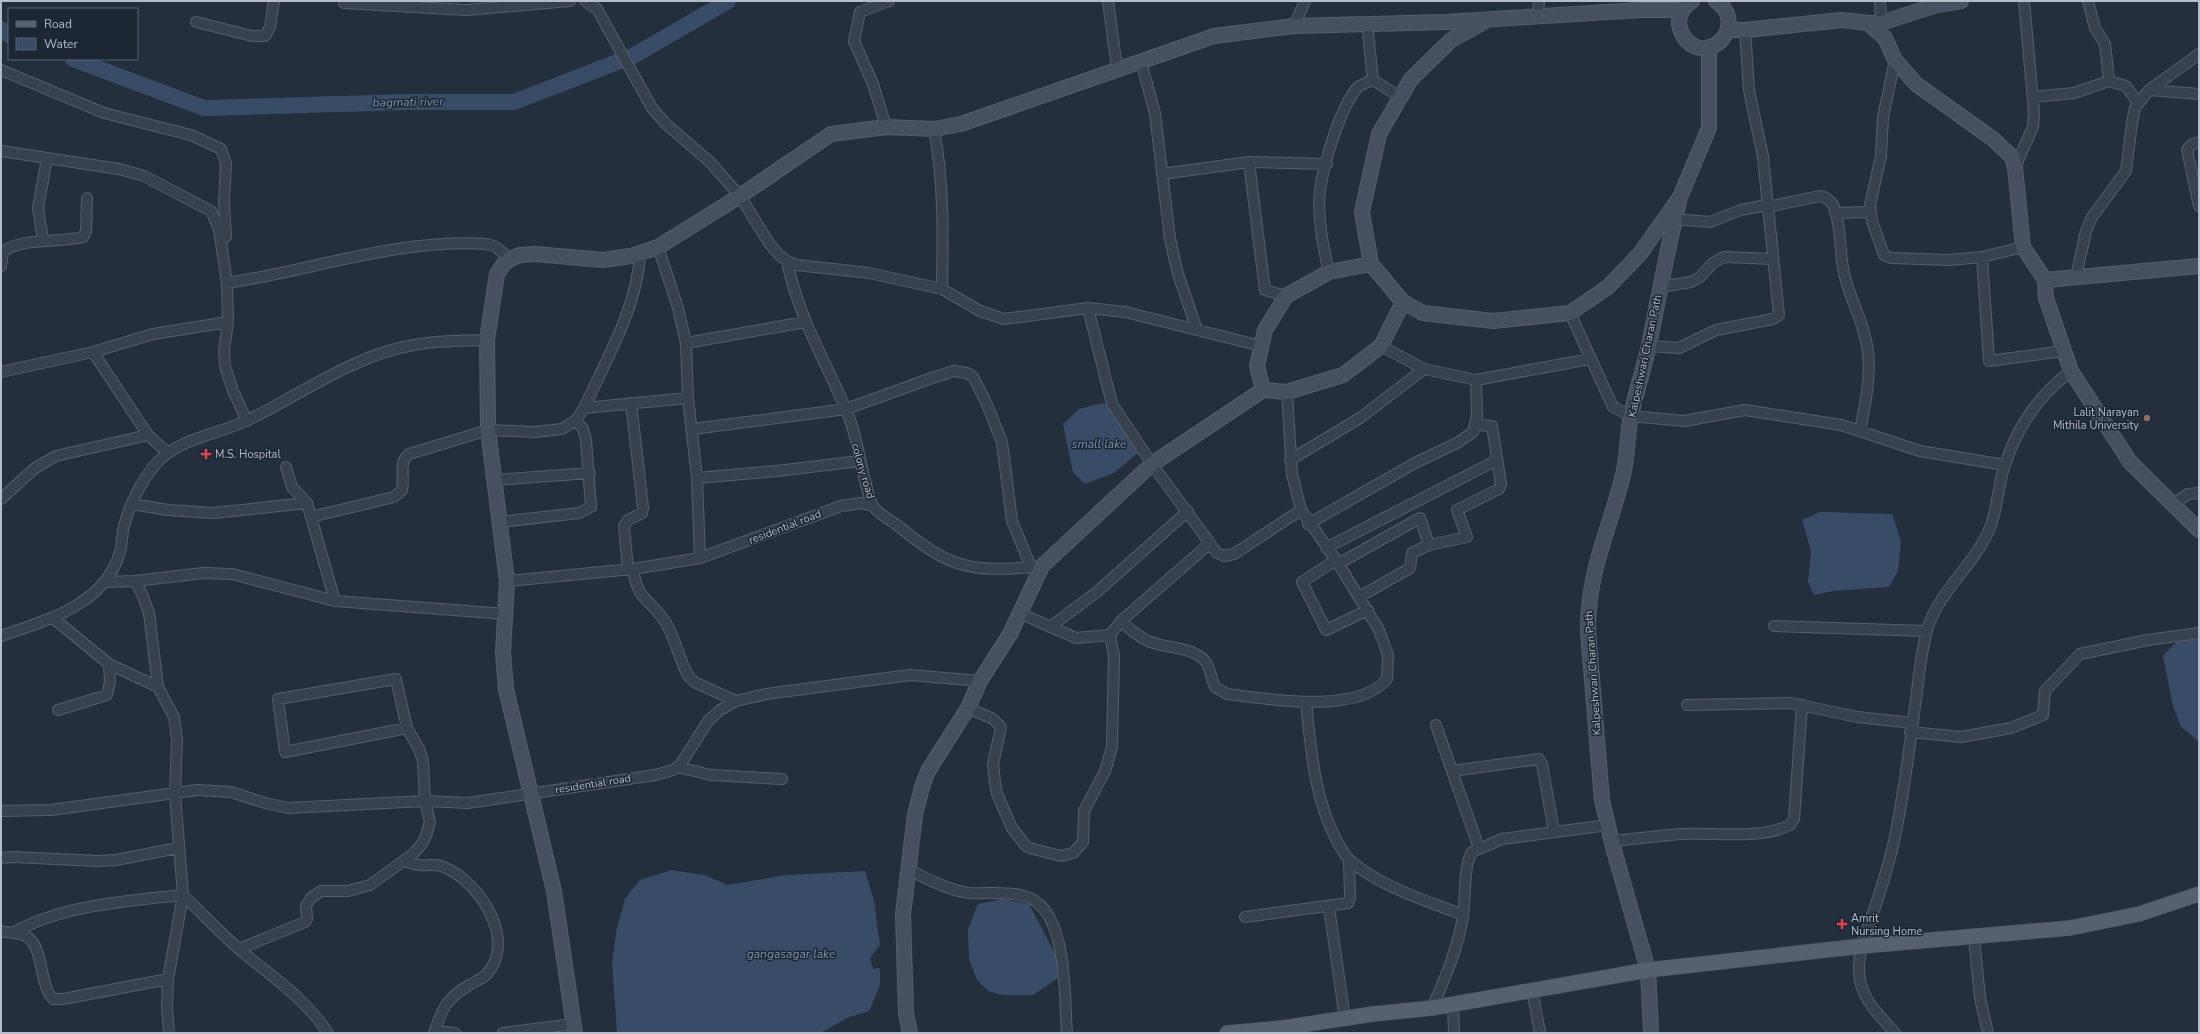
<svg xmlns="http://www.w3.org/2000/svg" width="2200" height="1034" viewBox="0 0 2200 1034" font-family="'Nunito Sans',sans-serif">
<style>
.water{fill:#394c67}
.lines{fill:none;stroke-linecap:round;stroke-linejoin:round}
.river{stroke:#394c67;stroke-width:16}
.street-casing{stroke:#565f6c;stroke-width:12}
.secondary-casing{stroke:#565f6c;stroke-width:16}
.primary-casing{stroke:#414a57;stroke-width:16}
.street{stroke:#38414e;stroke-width:10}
.secondary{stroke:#465061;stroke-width:14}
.primary{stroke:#56606e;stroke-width:15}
.education-dot{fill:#8d6e63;stroke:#1d2633;stroke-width:1.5}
.health-dot{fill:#e0444e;stroke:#1d2633;stroke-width:1.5}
.labels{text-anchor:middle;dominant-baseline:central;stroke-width:3;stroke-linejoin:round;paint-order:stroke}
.street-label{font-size:11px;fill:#b4bcc9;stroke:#1d2633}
.poi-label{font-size:11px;fill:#b4bcc9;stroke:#1d2633;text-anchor:start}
.water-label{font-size:12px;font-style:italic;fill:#7c92b1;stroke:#1d2633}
</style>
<rect width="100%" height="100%" fill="#242f3e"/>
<path class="water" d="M 1103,403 L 1119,414 L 1140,451 L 1114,473 L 1085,484 L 1073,472 L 1063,424 L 1079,409 Z
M 1820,512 L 1892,514 L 1901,541 L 1898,571 L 1889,587 L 1833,591 L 1814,595 L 1808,582 L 1811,551 L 1802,520 Z
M 2199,639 L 2199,740 L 2197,740 L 2181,727 L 2173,706 L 2163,656 L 2177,641 Z
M 671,870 L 704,875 L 728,885 L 786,875 L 865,871 L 874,901 L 880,945 L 870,958 L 873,969 L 880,968 L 880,985 L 869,1011 L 847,1018 L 821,1033 L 617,1033 L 612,962 L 617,928 L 625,899 L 640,880 Z
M 1002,899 L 1029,904 L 1061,965 L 1058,978 L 1033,995 L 1002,995 L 988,991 L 977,980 L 969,959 L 968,929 L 978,904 Z"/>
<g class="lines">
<path class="river" d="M 1,29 L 9,35
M 73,59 L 204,108 L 407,102 L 514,102 L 633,56 L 728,1"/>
<defs>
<path id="street" d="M 585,1 L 597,9 L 652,108 L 666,124 L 710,162 L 740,196 L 769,243 L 779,255 L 787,261 L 797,265 L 869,273 L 942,289 L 980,311 L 1004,319 L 1088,308 L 1125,312 L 1261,346
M 1108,1 L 1117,69
M 1880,1 L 1881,23
M 2088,1 L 2095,28 L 2105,44 L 2109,81 L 2126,86 L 2138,103
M 344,3 L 466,10 L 570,1
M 1538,16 L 1539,1
M 196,22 L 252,36 L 265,36 L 270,27 L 274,1
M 1367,23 L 1373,80 L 1400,97
M 1294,26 L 1305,1
M 1895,60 L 1883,117 L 1881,156 L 1870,205 L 1872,221 L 1884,255 L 1891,258 L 1949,260 L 1982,257 L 2023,247
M 1141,62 L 1155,113 L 1170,239 L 1178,274 L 1197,330
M 1,70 L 104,113 L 191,135 L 221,149 L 226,163 L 224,202 L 226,237
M 2149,90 L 2199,94
M 2033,97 L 2074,93 L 2109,81
M 886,127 L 873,84 L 854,41 L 860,12 L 889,1
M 934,129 C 944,182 943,235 942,289
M 2199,142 L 2191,145 L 2187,150 L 2199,206
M 1,151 L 119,169 L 144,176 L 211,211 L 219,229 L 227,283 L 228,322 L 224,350 L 225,366 L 233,391 L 247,421
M 1249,162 L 1327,164
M 2015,167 L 2033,127 L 2034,112 L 2024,1
M 1162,174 L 1249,162 L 1265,290 L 1286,296
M 1767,207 L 1820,196 C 1827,197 1831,201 1834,207 C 1842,228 1839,251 1844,273 C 1850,300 1865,324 1868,352 C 1871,378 1865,405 1860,431
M 1835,213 L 1870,212
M 1674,219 L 1710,222 L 1741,210 L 1767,205
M 43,240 L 38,208 L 47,158
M 658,247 L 678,308 L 686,343 L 688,398 L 697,478 L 700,558
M 1982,257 L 1989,361 L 2064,351
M 787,261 C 797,313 824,359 845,407 C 859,437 860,473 872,504 C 875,512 890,520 897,525 C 951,569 968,572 1036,567
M 1,266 L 3,252 C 20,237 62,243 83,237 L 86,231 L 87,198
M 1329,272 C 1323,246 1317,217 1320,190 C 1324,163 1340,108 1357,88 C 1360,84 1369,82 1373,80
M 2076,277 L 2086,231 L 2092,217 L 2126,171 L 2132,123 L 2135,108 L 2149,90 L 2199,54
M 227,283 C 314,270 399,238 488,244 L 496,247 L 510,259
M 1660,287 L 1691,282 L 1700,277 L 1713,263 L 1724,257 L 1773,259
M 1088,308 L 1112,404 L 1152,464 L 1217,553 L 1224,556 L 1234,554 L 1301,510
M 1570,313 L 1613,407 L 1631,416 L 1684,421 L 1745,410 L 1841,425 L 1920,451 L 2005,465
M 686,343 L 805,322
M 1381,346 L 1424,369 L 1476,380 L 1590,359
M 1649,346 L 1679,348 L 1716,330 L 1773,319 L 1779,315 L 1763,157 L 1749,90 L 1745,30
M 93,352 L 153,334 L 228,322
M 1,372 L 93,352 L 148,435 L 168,453
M 584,408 L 688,398
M 693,429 L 846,409 L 932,378 L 954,371 L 967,373 L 973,377 L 985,400 L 1002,442 L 1012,521 L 1031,567
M 1290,460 L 1360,418 L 1424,369
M 286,467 L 292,487 L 307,503 L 335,601
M 697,478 L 777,471 L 860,461
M 495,480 L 590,473
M 1,499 L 35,468 L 56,456 L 148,435
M 132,504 L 168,510 L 213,513 L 307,503
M 2174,504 L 2188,494 L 2199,493
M 311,517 L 394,497 L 402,490 C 405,477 398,462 409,454 L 488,430 L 535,432 L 562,429 L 576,420 L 584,408 C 606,360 638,306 640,253
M 500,522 L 579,513 L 591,507 L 586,440 L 583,429 L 576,420
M 1308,524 L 1415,463 L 1457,443 L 1473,432 L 1477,416 L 1476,380
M 1429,545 L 1467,537 L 1457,510 L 1499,489 L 1501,484 L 1492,426 L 1477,425
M 1326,548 L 1497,460
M 1336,560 L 1302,582 L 1326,630 L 1368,610
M 1338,564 L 1420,518 L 1429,545 L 1412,553 L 1410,568 L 1359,597
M 633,569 C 637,601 651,599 666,623 C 676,640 679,660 689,677 L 696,683 L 736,701
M 628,570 L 624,526 L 628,520 L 642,513 L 643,507 L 631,403
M 135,581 L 142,594 L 149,613 L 158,687 L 174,717 L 177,739 L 175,794 L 183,895 L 168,979 L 167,1007 L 169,1033
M 507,581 L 633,569 L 700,558 L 841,506 L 861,503 L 873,506
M 105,582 L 135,581 L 203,573 L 232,574 L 335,601 L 506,614
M 1019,613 L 1076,638 L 1110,635
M 53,618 L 109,664 L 158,687
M 1121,621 C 1129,629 1138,636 1148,641 C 1166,649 1192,646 1205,661 C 1211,669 1211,679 1215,687 L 1227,694 C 1268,699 1357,715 1387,679 L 1388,655 L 1379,630 L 1336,560 L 1301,510 L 1292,474 L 1287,392
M 1774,626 L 1927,631
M 1050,627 L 1098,591 L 1188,511
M 1,636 C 47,620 105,605 120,552 C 122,545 122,537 123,530 C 128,508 140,483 155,465 C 177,438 218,435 248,420 C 302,394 353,355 414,345 C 438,340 463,341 487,340
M 1306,702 C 1311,750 1314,798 1337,841 C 1341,848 1345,857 1351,861 C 1382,888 1426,900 1463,915
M 1687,705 L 1791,703 L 1857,717 L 1913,723
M 968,708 L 993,719 L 1001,727 L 993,764 L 995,783 L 997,794 L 1012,828 L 1026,846 L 1033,849 L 1061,856 L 1073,853 L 1083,842 L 1084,811 L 1105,771 L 1112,747 L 1114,656 L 1110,635 L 1121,621 L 1209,544
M 58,710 L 107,695 L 110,682 L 109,664
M 1436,725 L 1479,848
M 1910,732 L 1961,737 L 2011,728 L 2043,715 L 2045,691 L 2080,654 L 2148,640 L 2199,633
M 677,767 L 711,775 L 782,779
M 1452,771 L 1539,759 L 1542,764 L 1554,831
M 1,811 L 51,810 L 197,790 L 231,792 L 265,803 L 288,808 L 425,801 L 468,803 L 655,775 L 673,770 L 681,764 L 708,721 L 720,710 L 736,701 L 766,694 L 910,675 L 980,681
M 1612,841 C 1634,839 1657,836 1680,834 C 1711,832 1762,840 1790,825 L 1794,819 L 1802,705
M 1,858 L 13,857 L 98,861 L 116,860 L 178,848
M 404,861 C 409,862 414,865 419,865 C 428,866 438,863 446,868 C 480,883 517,940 487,974 C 482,979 474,982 469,985 C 446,999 442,1009 434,1033
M 907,869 C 926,878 949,891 970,893 C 988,894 1007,891 1024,896 C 1069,907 1064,997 1067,1033
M 1329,907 L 1345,1019
M 1245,917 L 1348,903 L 1350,897 L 1349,861
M 1,931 C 9,933 19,932 26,936 C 44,946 39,985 53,999 L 63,999 L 168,979
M 13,933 C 62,905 127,901 183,895 C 202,913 220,933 240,950 C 271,976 305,998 328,1033
M 1974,937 L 1980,998 L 1988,1033
M 239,949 L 305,922 L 307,919 L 306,906 L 311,898 L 321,891 L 348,891 L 370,885 L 413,854 L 421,845 L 426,836 L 430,822 L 425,801 L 423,761 L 419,749 L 407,728 L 396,679 L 278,699 L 285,752 L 407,728
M 1532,989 L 1540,1033
M 1453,1004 L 1454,1033
M 1432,1008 C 1445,978 1458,949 1463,916 C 1466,897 1463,867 1472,852 L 1502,839 L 1608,825
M 435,1031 L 455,1033
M 503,1033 L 574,1024
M 1895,1033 C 1878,1014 1858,996 1859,968 C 1859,950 1866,933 1872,916 C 1880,893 1887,870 1893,846 C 1904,798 1909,748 1916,699 C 1919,675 1921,650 1928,627 C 1941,588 1977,563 1991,525 C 1998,506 1998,484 2005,465 C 2017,427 2039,395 2071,371"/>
<path id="secondary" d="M 1692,1 C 1684,6 1679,15 1679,24 C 1680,31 1683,36 1687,41 C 1712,65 1748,23 1716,1
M 1486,21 L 1451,40 L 1411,79 L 1379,134 L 1362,212 L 1371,264 L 1403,302 L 1423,313 L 1493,321 L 1570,313 L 1608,287 L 1639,255 L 1680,197 L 1709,128 L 1709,47
M 1868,23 L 1881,23 L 1937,5 L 1961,1
M 1728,30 L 1745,30 L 1842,20 L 1868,23 L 1885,38 L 1895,60 L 1916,84 L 1993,139 L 2012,157 L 2015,167 L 2023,247 L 2045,280 L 2199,266
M 2045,280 L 2046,298 L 2071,371 L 2130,462 L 2199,530
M 1263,390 L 1257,366 L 1265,330 L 1286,296 L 1329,272 L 1371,264
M 575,1033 L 554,891 L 506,689 L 503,653 L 507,581 L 488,430 L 487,340 L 497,274 L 503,265 L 510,259 L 520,255 L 535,254 L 603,260 L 631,256 L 658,247 L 740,196 L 831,134 L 886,127 L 934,129 L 961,124 L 1214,36 L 1294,26 L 1446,22 L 1640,10 L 1683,10
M 910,1033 L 906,1013 L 903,914 L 915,815 L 922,787 L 928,771 L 968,708 L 980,681 L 1010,634 L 1042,566 L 1152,464 L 1263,390 L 1287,392 L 1343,375 L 1381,346 L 1403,302
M 1651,1033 L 1648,970 L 1613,847 L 1602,800 L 1588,631 C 1588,569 1609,532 1623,475 C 1628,456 1627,435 1631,415 C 1636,392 1644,368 1649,345 C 1659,295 1668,246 1680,197"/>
<path id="primary" d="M 1227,1033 L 1282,1028 L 1373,1014 L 1432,1008 L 1648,970 L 1862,946 L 2070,928 L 2139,914 L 2199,894"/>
</defs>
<use href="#street" class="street-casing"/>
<use href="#secondary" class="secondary-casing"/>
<use href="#primary" class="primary-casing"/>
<use href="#street" class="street"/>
<use href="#secondary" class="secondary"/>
<use href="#primary" class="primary"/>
</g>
<circle class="education-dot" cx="2147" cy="418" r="4"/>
<g class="health-dot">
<path d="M204 448h4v4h4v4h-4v4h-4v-4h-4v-4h4z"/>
<path d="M1840 918h4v4h4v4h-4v4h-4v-4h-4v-4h4z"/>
</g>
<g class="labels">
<g class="street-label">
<text transform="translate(1645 356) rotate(-78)">Kalpeshwari Charan Path</text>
<text transform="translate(863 471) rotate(74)">colony road</text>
<text transform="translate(785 527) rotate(-21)">residential road</text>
<text transform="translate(1593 673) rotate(-94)">Kalpeshwari Charan Path</text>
<text transform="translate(593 784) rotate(-9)">residential road</text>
</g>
<g class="poi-label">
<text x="2139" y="412" text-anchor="end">Lalit Narayan<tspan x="2139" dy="13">Mithila University</tspan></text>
<text x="215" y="454">M.S. Hospital</text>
<text x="1851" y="918">Amrit<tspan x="1851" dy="13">Nursing Home</tspan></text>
</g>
<g class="water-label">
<text transform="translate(408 102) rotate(-1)">bagmati river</text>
<text x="1099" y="444">small lake</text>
<text x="791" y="954">gangasagar lake</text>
</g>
</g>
<rect width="2200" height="1034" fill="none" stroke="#b4bcc9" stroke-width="4"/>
<rect x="8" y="8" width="130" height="52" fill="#1d2633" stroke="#59626f"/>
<rect x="16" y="21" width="20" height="6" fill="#56606e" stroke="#59626f"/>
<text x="44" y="28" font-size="12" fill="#b4bcc9">Road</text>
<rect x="16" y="38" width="20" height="12" fill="#394c67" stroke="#59626f"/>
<text x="44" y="48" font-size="12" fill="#b4bcc9">Water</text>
</svg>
